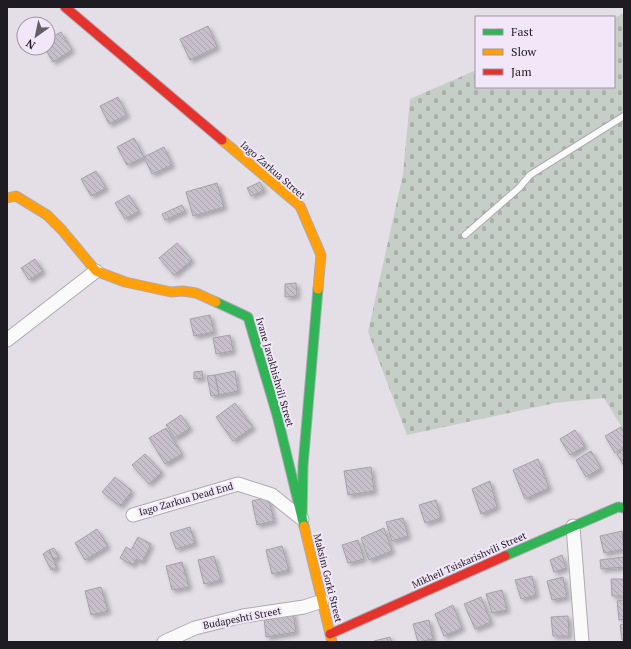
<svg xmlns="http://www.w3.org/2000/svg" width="631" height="649" viewBox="0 0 631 649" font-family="'PT Serif',serif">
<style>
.cemetery{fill:url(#cemetery-stones)}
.building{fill:url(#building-back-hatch);stroke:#a5a1a8;filter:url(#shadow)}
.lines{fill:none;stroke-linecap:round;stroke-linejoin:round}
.lane-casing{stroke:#aea9b1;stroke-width:8}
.street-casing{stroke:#aea9b1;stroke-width:15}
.fast-casing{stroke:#aea9b1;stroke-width:11}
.slow-casing{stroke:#aea9b1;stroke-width:11}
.jam-casing{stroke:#aea9b1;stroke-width:11}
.lane{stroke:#fbfafb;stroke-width:6}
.street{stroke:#fbfafb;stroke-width:13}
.fast{stroke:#30b455;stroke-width:9}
.slow{stroke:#ff9f0a;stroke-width:9}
.jam{stroke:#e5322d;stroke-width:9}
.labels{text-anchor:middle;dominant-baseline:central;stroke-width:4;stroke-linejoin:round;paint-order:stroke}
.street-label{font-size:10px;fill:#1f1b22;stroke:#f2e7f9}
</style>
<defs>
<pattern id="cemetery-stones" width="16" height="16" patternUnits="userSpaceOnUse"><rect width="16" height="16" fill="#c6cfc7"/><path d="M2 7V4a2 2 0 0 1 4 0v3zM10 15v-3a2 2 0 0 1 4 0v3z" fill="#aab1ab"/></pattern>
<pattern id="building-back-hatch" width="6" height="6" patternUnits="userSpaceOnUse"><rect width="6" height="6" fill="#c7c0ca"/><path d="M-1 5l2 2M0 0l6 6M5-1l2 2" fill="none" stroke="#aaa4ad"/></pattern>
<filter id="shadow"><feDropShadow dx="3" dy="3" stdDeviation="2" flood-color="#0004"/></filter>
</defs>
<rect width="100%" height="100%" fill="#e4dee7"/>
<path class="cemetery" d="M 624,13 L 624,431 L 604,398 L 555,403 L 407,435 L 368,332 L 403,174 L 410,99 L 476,70 L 476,87 L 614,87 L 614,18 Z"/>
<path class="building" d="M 208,26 L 217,47 L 190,60 L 180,39 Z
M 61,32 L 72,50 L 53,62 L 45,48 L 48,48 L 48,39 Z
M 118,97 L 127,115 L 109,124 L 100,106 Z
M 134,138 L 144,157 L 127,165 L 117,147 Z
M 164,147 L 172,165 L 152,174 L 144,157 Z
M 96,171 L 106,188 L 91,196 L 81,179 Z
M 260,182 L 264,190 L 251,196 L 247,188 Z
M 217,183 L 224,207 L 193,216 L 186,192 Z
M 129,195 L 139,211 L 125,219 L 115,203 Z
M 182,205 L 185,211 L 165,220 L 162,214 Z
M 177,243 L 192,260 L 174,275 L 159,258 Z
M 35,259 L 43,271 L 29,280 L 21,268 Z
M 296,283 L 297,296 L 285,297 L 285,284 Z
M 210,315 L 214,332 L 194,336 L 190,319 Z
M 230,335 L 233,351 L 216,354 L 213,338 Z
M 202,371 L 203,378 L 194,379 L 194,372 Z
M 235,371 L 238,391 L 219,395 L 215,375 Z
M 215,375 L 219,395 L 211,396 L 207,376 Z
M 235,403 L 253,427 L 233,441 L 216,417 Z
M 181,415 L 190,428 L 175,438 L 166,425 Z
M 621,427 L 624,433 L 624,447 L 615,453 L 605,436 Z
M 166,428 L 182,454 L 165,464 L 149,438 Z
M 575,430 L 585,446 L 570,455 L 560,439 Z
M 624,450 L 624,466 L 617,454 Z
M 591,451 L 601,468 L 586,477 L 576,460 Z
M 145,454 L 162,472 L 149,484 L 132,465 Z
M 538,459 L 549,488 L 525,499 L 513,470 Z
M 371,467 L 374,491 L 348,495 L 344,471 Z
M 115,477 L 132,491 L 120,506 L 102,492 Z
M 490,481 L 497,507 L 481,514 L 472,489 Z
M 268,497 L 274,521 L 257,525 L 252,501 Z
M 436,500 L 441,518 L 425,523 L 419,505 Z
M 403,518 L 408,536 L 392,541 L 386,522 Z
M 190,527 L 195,543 L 176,549 L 170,533 Z
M 384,528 L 392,551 L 369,560 L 361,538 Z
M 97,529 L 108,546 L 85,560 L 75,543 Z
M 622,531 L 624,549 L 604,553 L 600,536 Z
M 138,537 L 151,544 L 142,562 L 136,559 L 133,565 L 120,558 L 126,547 L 131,550 Z
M 358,540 L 364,559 L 348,563 L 342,545 Z
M 282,546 L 289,570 L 272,574 L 266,550 Z
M 54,548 L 59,557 L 53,559 L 49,550 Z
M 49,550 L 57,567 L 51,570 L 43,554 Z
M 562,555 L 566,568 L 554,572 L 550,560 Z
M 214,556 L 221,580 L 204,584 L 198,560 Z
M 623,557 L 624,567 L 601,569 L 600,560 Z
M 182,562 L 189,587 L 172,590 L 166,566 Z
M 532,576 L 536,595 L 521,599 L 515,580 Z
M 563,577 L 567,597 L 552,600 L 547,581 Z
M 611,579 L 624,579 L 624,596 L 612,596 Z
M 101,587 L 108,611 L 91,615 L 85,591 Z
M 502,590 L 507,610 L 492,613 L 486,594 Z
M 481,597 L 491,622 L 475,629 L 464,604 Z
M 624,600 L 624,619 L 619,620 L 617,601 Z
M 453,605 L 462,628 L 444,636 L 435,614 Z
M 293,612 L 296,632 L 266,637 L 264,618 Z
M 568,616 L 569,636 L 553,636 L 551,617 Z
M 429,620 L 433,639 L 418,642 L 413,624 Z
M 624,624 L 624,640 L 622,640 L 620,625 Z
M 390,637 L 392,642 L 375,642 L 374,641 Z"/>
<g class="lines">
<defs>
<path id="lane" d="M 465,235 L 519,188 L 530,175 L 624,116"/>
<path id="street" d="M 7,340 L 96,271
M 133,515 L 238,484 L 272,495 L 302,519
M 573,526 L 582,642
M 164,642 L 195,628 L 243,616 L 304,607 L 322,601"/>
<path id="fast" d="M 216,302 L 248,317 L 277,415 L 304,526
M 302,519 L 303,466 L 318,289
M 505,556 L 618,507 L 624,508"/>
<path id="slow" d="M 222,140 L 300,206 L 321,255 L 318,289
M 7,198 L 16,196 L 47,215 L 62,230 L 96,271 L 125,282 L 171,292 L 183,291 L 196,293 L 216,302
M 304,526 L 332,642"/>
<path id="jam" d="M 65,7 L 222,140
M 330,634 L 505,556"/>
</defs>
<use href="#lane" class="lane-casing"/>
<use href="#street" class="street-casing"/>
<use href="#fast" class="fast-casing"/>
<use href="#slow" class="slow-casing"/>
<use href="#jam" class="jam-casing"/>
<use href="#lane" class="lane"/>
<use href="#street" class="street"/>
<use href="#fast" class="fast"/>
<use href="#slow" class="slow"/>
<use href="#jam" class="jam"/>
</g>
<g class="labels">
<g class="street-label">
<text transform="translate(273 170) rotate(41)">Iago Zarkua Street</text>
<text transform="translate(275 372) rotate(74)">Ivane Javakhishvili Street</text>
<text transform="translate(186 499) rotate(-16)">Iago Zarkua Dead End</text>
<text transform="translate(469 560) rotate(-24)">Mikheil Tsiskarishvili Street</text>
<text transform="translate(328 578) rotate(76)">Maksim Gorki Street</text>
<text transform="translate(242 618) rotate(-11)">Budapeshti Street</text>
</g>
</g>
<rect width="631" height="649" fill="none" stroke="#1f1b22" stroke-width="16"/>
<rect x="475" y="16" width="140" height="72" fill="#f2e7f9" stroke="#9e95a3"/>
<rect x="483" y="29" width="20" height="6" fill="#30b455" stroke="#9e95a3"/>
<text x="511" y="36" font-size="12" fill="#1f1b22">Fast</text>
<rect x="483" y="49" width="20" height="6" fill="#ff9f0a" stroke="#9e95a3"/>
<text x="511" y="56" font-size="12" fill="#1f1b22">Slow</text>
<rect x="483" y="69" width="20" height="6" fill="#e5322d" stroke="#9e95a3"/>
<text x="511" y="76" font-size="12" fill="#1f1b22">Jam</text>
<g transform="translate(36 36) rotate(213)"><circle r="19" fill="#f2e7f9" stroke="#9e95a3"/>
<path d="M0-3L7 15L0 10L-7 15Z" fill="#645f67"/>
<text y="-6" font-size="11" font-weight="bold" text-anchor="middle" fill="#1f1b22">N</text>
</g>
</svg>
